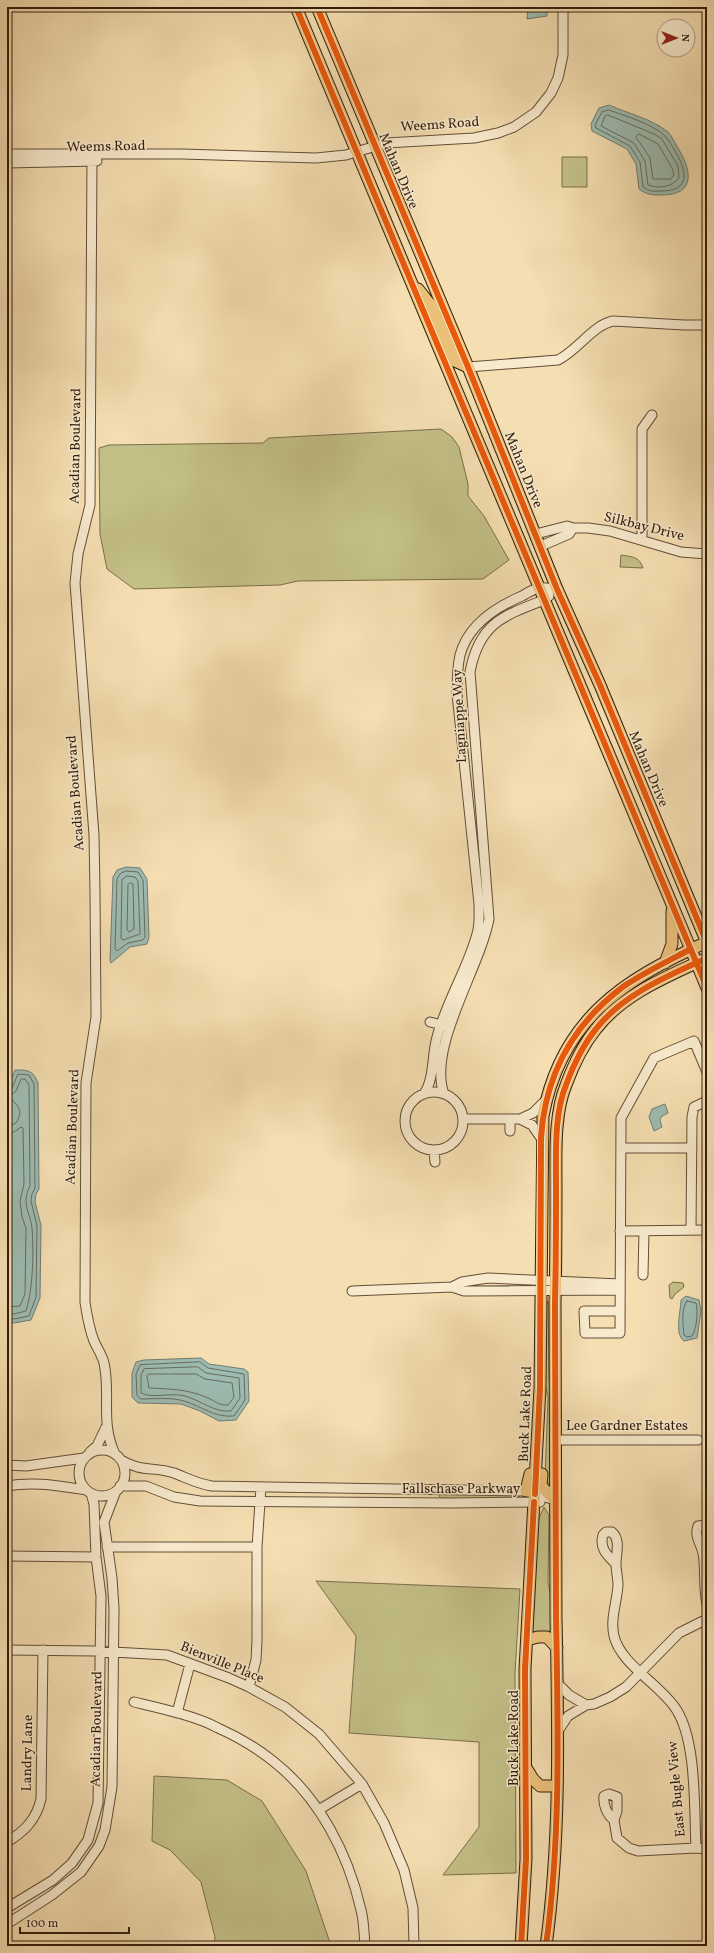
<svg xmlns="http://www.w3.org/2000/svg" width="714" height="1953" viewBox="0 0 714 1953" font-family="Vollkorn,serif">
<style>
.green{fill:#c3c087;stroke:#7b6e4a}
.water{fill:#9dbcb2;stroke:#737c70}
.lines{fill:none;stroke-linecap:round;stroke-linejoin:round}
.shore{stroke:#686c5f;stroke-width:1}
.minor-casing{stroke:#644e36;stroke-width:11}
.major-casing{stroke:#331d0c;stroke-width:13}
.minor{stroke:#f8eacd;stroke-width:9}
.major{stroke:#eac079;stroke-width:11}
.cycleway-casing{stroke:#f8eacd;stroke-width:8}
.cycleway{stroke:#e8590c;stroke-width:6}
.labels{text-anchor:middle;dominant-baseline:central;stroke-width:3;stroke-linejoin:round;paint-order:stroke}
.street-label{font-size:14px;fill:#331d0c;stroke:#f8eacd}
</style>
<rect width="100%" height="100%" fill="#f5dfb2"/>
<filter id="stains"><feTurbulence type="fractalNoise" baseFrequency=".005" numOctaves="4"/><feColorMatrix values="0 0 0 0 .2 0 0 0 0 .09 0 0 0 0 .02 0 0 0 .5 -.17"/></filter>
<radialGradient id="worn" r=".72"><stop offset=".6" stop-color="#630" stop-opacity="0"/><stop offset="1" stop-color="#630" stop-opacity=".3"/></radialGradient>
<path class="green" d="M 562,157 L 587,157 L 587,187 L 562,187 Z
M 441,429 L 452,437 L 459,447 L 468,484 L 468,496 L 484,516 L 509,560 L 483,579 L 298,581 L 280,585 L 134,589 L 107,569 L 100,534 L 99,448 L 109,445 L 263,443 L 269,438 Z
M 621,555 C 632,557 639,556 643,568 L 620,567 Z
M 673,1282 L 683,1283 L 684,1287 L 675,1294 L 672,1299 L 670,1298 L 669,1285 Z
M 548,1301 L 549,1380 L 553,1395 L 551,1479 L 547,1487 L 545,1478 L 548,1397 L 544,1380 L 546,1306 Z
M 440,1493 L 519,1496 L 520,1498 L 442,1499 L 439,1496 Z
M 544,1507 L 549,1515 L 548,1582 L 552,1601 L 554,1634 L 532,1634 L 537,1528 L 539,1518 Z
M 316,1581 L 520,1589 L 515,1673 L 516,1873 L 443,1875 L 479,1827 L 479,1742 L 349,1733 L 356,1636 Z
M 154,1776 L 227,1780 L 262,1801 L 306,1871 L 331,1946 L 214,1946 L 215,1937 L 201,1882 L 170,1850 L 152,1841 Z"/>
<path class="water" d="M 528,7 L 547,7 L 547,16 L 527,19 Z
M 609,105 C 627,113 652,119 668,132 C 672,136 675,143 678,148 C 691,169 697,195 662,195 C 652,195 647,195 639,189 L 636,164 L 627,149 L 592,131 L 591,124 L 599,108 Z
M 126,867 L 140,868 L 147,879 L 149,937 L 147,944 L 130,947 L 111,963 L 110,960 L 113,877 L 117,870 Z
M 15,1070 C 28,1070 33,1070 38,1083 L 39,1189 L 36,1194 L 35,1202 L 41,1225 L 40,1298 L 31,1320 L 14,1323 L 7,1322 L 7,1124 L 11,1111 L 7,1104 L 7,1090 Z
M 665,1104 L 668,1113 L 662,1116 L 660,1120 L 662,1127 L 654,1131 L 649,1117 L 652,1109 Z
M 686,1296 L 699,1300 L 701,1311 L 697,1338 L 684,1341 C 674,1334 681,1310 681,1300 Z
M 201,1358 L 209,1364 L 244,1369 L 248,1372 L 249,1401 L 236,1420 L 219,1421 L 200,1411 L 181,1404 L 138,1403 L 132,1397 L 132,1373 L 136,1362 L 144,1360 Z"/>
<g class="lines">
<path class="shore" d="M 609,110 C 625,116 653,124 665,136 C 669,140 672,146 675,151 C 687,171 691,191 661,191 C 654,191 649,192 643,187 L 640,162 L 630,146 L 596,128 L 595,125 L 602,112 Z
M 608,115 L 654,134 L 662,139 L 678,166 L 679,178 C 672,187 659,189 648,185 L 645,161 L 634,143 L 601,126 L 605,116 Z
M 639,134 L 658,144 L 672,168 L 674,175 L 671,179 L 653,179 L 650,158 L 636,137 Z
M 126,871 L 138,872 L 143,880 L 145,937 L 143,940 L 128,943 L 117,951 L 115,949 L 117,879 L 120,874 Z
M 127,876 L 135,877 L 138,881 L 140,934 L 123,940 L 121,938 L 122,880 Z
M 130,883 L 133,884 L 134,929 L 129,932 L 127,930 L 128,885 Z
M 7,1090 L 12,1088 L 18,1074 L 29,1075 L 34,1084 L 35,1188 L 32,1194 L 31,1201 L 37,1226 L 36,1297 L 29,1316 L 14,1319 L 7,1318
M 7,1127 L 16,1123 C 25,1108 16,1107 10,1096 L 16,1091 L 21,1079 L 25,1079 L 29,1085 L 30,1186 C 21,1204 30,1212 32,1228 C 34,1252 33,1289 26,1311 L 14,1314 L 7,1313
M 7,1133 L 14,1132 L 21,1127 L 23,1128 L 24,1184 L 20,1201 L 22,1217 L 26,1228 L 25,1294 L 20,1306 L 7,1307
M 687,1301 L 696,1303 C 698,1311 697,1329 692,1336 L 687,1337 L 684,1335 C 683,1325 681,1308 687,1301 Z
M 200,1362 L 208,1368 L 244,1374 L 245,1400 L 234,1416 C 215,1418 201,1406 184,1401 C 171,1397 154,1399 140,1399 L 137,1395 L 136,1374 L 140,1365 Z
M 198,1367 L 206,1373 L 239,1378 L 240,1398 L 231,1411 C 215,1413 200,1400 185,1396 C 171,1392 153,1399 141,1393 L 141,1375 L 144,1369 Z
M 149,1374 L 196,1374 L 205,1379 L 232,1383 L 234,1397 L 228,1405 C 220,1406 215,1401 208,1398 C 188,1389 170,1389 149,1388 L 147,1376 Z"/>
<defs>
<path id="minor" d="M 7,154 L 182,154 L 316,158 L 346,155 L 386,143 L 474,138 L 498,133 L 514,127 L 536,112 L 551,93 L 558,78 L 563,55 L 563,7
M 92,155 L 90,505 L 78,554 L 75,583 L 94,835 L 95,893 L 96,1017 L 86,1083 L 85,1302 C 87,1316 89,1328 94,1341 C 97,1348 102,1355 104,1363 C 111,1395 100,1422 115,1454
M 7,163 L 97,161
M 468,367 L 558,360 C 578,350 593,325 613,321 L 684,325 L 707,325
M 536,534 L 567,526 L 573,528 L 588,528 L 610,531 L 681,552 L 707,554
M 642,539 L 642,429 L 652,415
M 541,546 L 569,534 L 573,528
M 430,1022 L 446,1026
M405 1121a29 29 0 1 1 58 0a29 29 0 1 1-58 0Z
M 424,1094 C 434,1079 432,1058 436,1041 C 445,1003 467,971 477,934 C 480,925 479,914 479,904 L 457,694 C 457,681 457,668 460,655 C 468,625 496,607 522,596 C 527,593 534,589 539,588 C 545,587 552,589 557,589
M 444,1094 C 427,1047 480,968 489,919 L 470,672 C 479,624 502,616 544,600 L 549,596
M 463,1119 L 520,1119 L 532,1125 L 541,1138
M 520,1119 L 533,1113 L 545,1101
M 510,1131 L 510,1119
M 621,1148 L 692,1148
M 434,1150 L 435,1162
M 691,1230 L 692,1117 L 694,1107 L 707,1101
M 620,1231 L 707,1230
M 643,1275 L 644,1231
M 452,1287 L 462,1282 L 488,1278 L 620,1284
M 352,1291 L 452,1287 L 464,1291 L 620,1290
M 620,1311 L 584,1311 L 585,1333 L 620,1333 L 621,1118 L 654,1058 L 694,1041 L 707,1072
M 556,1440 L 698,1440
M79 1473a23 23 0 1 1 46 0a23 23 0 1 1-46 0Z
M 90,1452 L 97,1446 L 106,1427
M 121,1460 C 143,1473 153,1466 174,1473 C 187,1478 198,1484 212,1486 L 526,1491 L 555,1500
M 7,1465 L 26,1466 L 84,1458
M 7,1486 C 34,1481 59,1486 86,1490
M 120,1486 L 146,1486 L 174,1497 L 200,1501 L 452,1503 L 540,1502
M 707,1525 L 698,1526 C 694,1537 701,1543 703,1553 C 706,1570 703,1587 707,1604
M 107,1547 L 257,1547
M 7,1556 L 96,1557
M 616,1564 C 607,1555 599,1548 603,1535 L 606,1532 L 612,1532 C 621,1540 616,1553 616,1564 C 616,1571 618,1578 618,1585 C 617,1602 610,1619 614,1636 C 621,1665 660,1684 676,1709 C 697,1741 694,1809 696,1848
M 7,1650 L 95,1651 L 167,1655 L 229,1678 L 249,1687 L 285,1707 L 319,1734 L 362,1784 L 384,1823 L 404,1870 L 413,1908 L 414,1946
M 557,1683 L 569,1695 L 586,1705
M 249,1687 L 256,1660 L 257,1640 L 257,1547 L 261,1487
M 134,1702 C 159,1708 196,1716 218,1728 C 236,1736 258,1749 273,1761 C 319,1797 348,1853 361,1910 C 364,1921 364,1934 365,1946
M 177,1713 L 190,1664
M 558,1731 L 568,1716 L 586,1705 L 594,1704 L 610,1697 L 626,1687 L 679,1633 L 707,1619
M 320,1809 L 362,1784
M 614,1820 C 607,1815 603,1805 604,1796 L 609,1794 L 617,1797 L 617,1811 L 614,1820 L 617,1838 L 629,1848 L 638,1851 L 696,1848 L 707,1849
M 7,1842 C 25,1831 36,1820 41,1799 L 43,1650
M 7,1908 L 53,1880 L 72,1863 L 88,1840 L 98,1803 L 101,1596 L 96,1557 L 94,1504 L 91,1493
M 7,1924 L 52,1895 L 81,1872 L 99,1846 L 105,1830 L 112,1787 L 114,1608 L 112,1578 L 104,1522 L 116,1491"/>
<path id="major" d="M 296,7 L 707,988
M 317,7 L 468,367 L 557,589 L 600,685 L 707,943
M 418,289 L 432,307 L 455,361 L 468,367
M 665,963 L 672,944 L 672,911
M 542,1474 L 541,1486 L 555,1500
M 526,1491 L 530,1474
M 527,1640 L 538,1637 L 547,1637 L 557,1648
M 527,1769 L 533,1779 L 540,1786 L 557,1786
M 521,1946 L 526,1859 L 525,1669 L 540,1388 L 543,1116 C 561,1020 622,980 707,942
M 546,1946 C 561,1837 558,1726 556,1616 C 555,1512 555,1407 555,1302 C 556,1263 556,1224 556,1185 C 556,1154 554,1114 566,1085 C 573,1066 583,1045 596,1029 C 623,994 668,976 707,958"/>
</defs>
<use href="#minor" class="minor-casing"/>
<use href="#major" class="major-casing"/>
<use href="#minor" class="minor"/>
<use href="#major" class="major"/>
<defs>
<path id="cycleway" d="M 296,7 L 707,988
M 317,7 L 468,367 L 557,589 L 600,685 L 707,943
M 535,1494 L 540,1388 L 541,1138 C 545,1074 573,1024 624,986 C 645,972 668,961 691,949
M 521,1946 L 526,1859 L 525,1669 L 534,1502
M 546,1946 C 561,1837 558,1726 556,1616 C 555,1512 555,1407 555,1302 C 556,1263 556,1224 556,1185 C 556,1154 554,1114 566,1085 C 573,1066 583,1045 596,1029 C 623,994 668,976 707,958"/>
</defs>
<use href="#cycleway" class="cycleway-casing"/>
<use href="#cycleway" class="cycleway"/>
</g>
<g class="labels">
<g class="street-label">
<text transform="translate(440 125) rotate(-4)">Weems Road</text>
<text transform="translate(106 147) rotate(-1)">Weems Road</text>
<text transform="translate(398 171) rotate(67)">Mahan Drive</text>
<text transform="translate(76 446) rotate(-89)">Acadian Boulevard</text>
<text transform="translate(523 470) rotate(68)">Mahan Drive</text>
<text transform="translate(644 527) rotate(14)">Silkbay Drive</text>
<text transform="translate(460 716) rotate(-93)">Lagniappe Way</text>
<text transform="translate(648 769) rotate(67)">Mahan Drive</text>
<text transform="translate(76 793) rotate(-94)">Acadian Boulevard</text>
<text transform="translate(73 1127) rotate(-88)">Acadian Boulevard</text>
<text transform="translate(526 1414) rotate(-88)">Buck Lake Road</text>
<text x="627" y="1426">Lee Gardner Estates</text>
<text x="461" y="1489">Fallschase Parkway</text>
<text transform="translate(222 1663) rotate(22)">Bienville Place</text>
<text transform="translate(97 1729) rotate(-89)">Acadian Boulevard</text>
<text transform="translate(514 1738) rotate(-90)">Buck Lake Road</text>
<text transform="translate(28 1753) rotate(-89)">Landry Lane</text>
<text transform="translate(677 1789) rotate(-95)">East Bugle View</text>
</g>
</g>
<rect width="714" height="1953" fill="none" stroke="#f5dfb2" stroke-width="24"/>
<rect x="8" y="8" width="698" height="1937" fill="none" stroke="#331d0c" stroke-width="2"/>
<rect x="12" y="12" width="690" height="1929" fill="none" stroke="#331d0c"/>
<g transform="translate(676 38) rotate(90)"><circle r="19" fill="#f8eacd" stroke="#a99880"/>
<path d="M0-3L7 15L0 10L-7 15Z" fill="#8f2418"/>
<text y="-6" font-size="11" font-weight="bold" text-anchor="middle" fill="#331d0c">N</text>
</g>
<path d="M20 1927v6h109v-6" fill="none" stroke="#331d0c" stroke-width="2"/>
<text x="26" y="1927" font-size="12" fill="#331d0c" stroke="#f8eacd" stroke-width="3" paint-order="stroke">100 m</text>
<rect width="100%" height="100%" filter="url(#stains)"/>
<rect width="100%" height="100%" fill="url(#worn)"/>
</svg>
